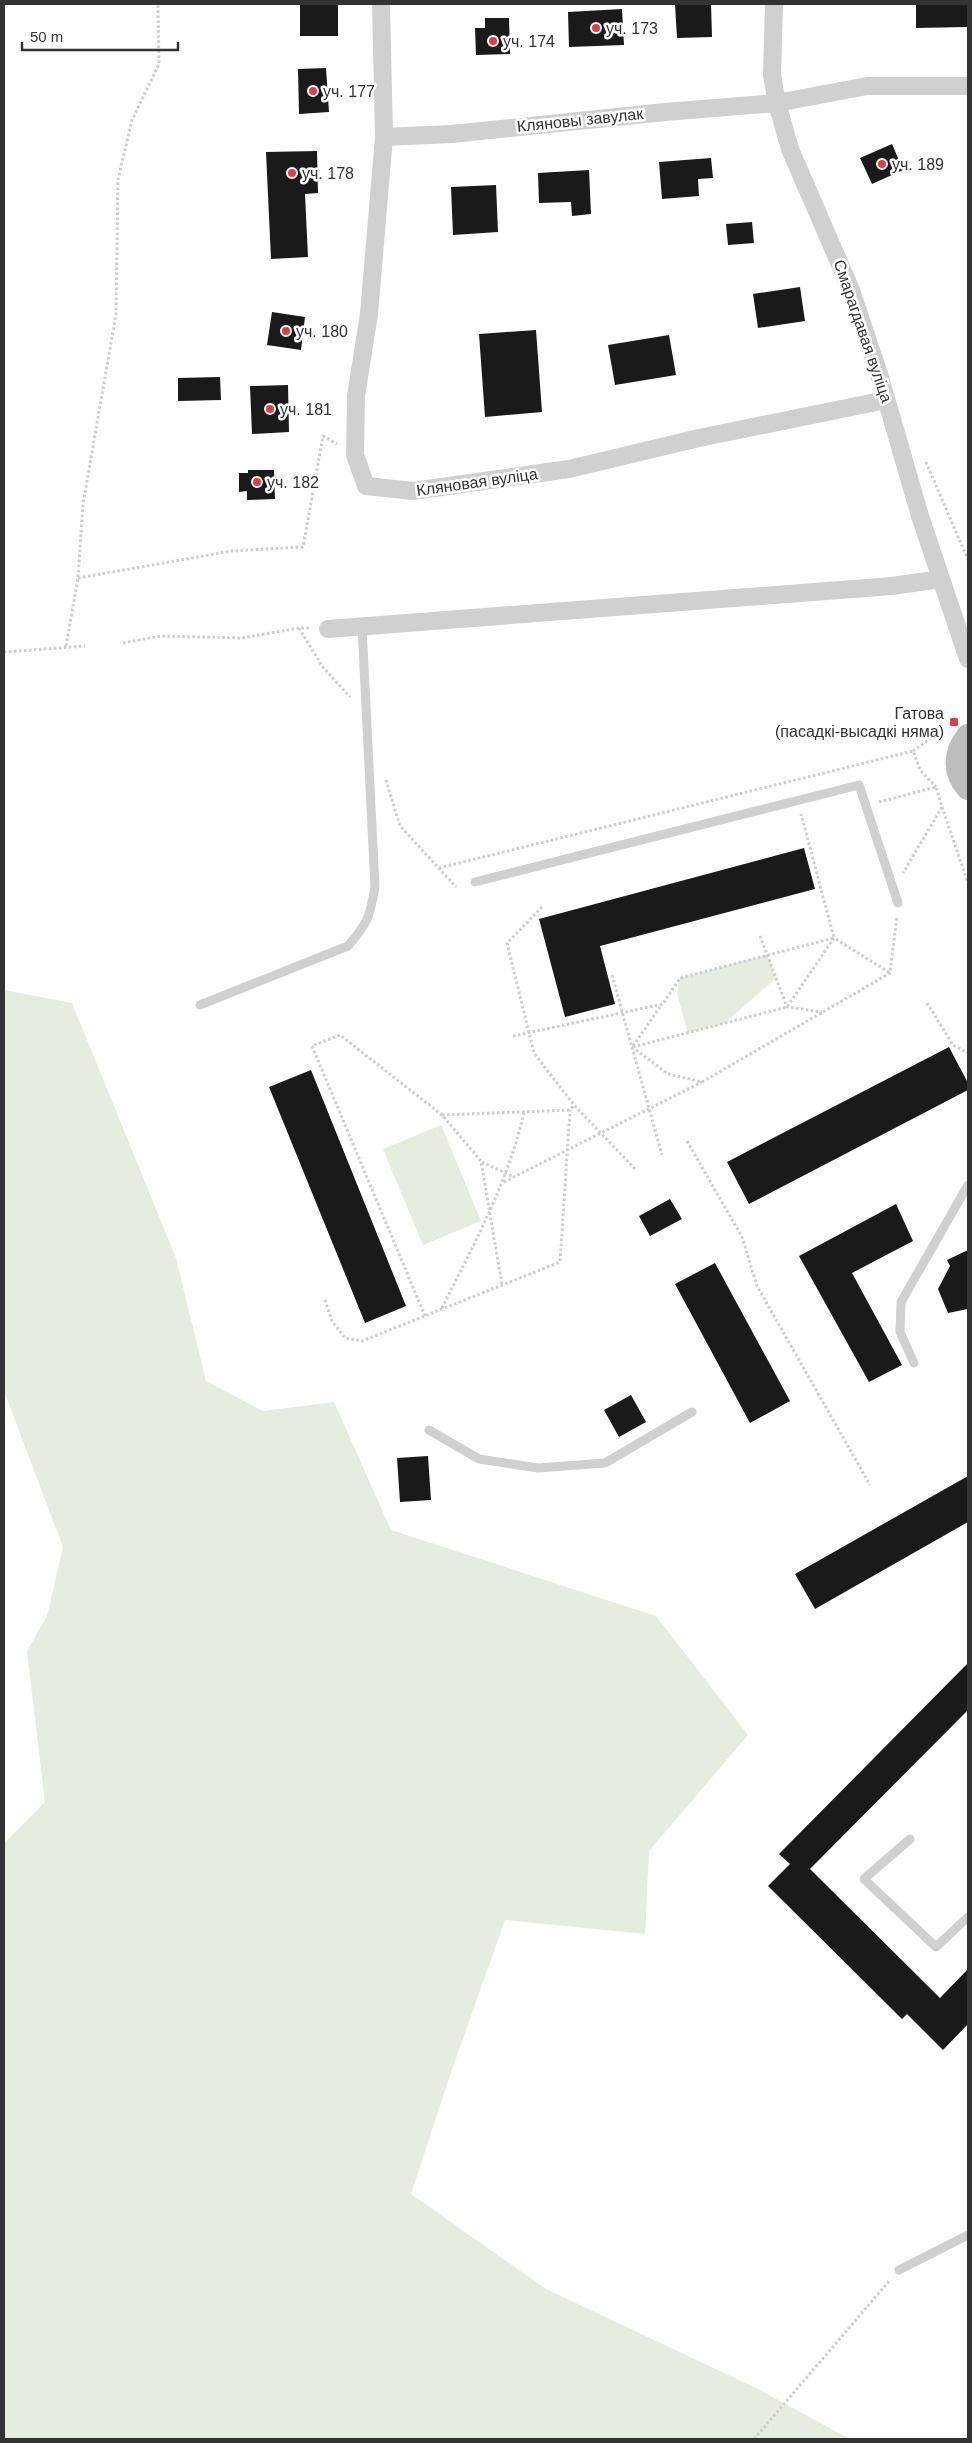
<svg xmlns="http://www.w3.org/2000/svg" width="972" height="2443" viewBox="0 0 972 2443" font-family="Helvetica,sans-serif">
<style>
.green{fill:#e6ecdf}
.building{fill:#1a1a1a}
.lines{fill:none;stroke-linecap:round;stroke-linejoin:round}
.path{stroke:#cdcdcd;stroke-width:3;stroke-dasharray:2.5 2.5;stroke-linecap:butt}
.lane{stroke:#d0d0d0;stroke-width:9}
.street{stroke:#d0d0d0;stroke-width:18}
.secondary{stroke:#bdbdbd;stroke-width:24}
.poi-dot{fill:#e63946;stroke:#fff;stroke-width:2}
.labels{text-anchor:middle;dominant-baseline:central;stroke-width:5;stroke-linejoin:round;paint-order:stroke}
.poi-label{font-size:16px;fill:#333;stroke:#fff;text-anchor:start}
.street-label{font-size:16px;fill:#333;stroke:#fff}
</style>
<rect width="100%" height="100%" fill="#fff"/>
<path class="green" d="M 767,955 L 776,978 L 725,1023 L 688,1033 L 677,994 L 680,978 Z
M 4,990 L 72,1003 L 176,1258 L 206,1381 L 263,1411 L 334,1402 L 391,1530 L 656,1616 L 748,1735 L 649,1851 L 645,1934 L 505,1920 L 450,2075 L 411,2194 L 546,2289 L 756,2388 L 850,2439 L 4,2439 L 4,1843 L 45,1802 L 27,1651 L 47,1616 L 63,1547 L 4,1391 Z
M 441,1125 L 481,1221 L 423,1245 L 383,1149 Z"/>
<path class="building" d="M 300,4 L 338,4 L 338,36 L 300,36 Z
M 675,4 L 711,4 L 712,37 L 677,38 Z
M 916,4 L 968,4 L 968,27 L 916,28 Z
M 622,9 L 624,45 L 569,47 L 568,12 Z
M 485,18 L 509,18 L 510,54 L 476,55 L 475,28 L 485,28 Z
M 326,68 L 329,112 L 299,114 L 298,69 Z
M 892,144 L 903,170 L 872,184 L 860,158 Z
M 317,151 L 318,193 L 305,194 L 308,257 L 271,259 L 266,152 Z
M 711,158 L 713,178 L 698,179 L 699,196 L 662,199 L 659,162 Z
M 589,170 L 591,214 L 572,216 L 571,202 L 539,203 L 538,173 Z
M 496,185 L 498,232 L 453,235 L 451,187 Z
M 752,222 L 754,243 L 728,245 L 726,224 Z
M 800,287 L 805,321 L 758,328 L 753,294 Z
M 272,312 L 305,317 L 301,350 L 267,345 Z
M 536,330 L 542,412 L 485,417 L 479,334 Z
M 669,335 L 676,375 L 615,385 L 608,345 Z
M 220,377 L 221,400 L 178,401 L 178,378 Z
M 288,385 L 289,432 L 252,434 L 250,386 Z
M 248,470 L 274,470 L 275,499 L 247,500 L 247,491 L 239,492 L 239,473 L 248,473 Z
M 804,848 L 815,889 L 600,946 L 615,1004 L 565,1017 L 539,919 Z
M 949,1047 L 968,1083 L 968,1090 L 749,1204 L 727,1162 Z
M 311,1070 L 406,1306 L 365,1323 L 269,1087 Z
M 670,1199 L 682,1219 L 650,1236 L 639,1216 Z
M 896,1204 L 913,1241 L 852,1273 L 902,1365 L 869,1382 L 799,1256 Z
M 968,1250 L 968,1309 L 948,1313 L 938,1289 L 950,1266 L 947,1260 Z
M 715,1263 L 790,1401 L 750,1423 L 675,1284 Z
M 631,1395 L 646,1422 L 619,1437 L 604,1410 Z
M 428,1456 L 431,1500 L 400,1502 L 397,1458 Z
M 968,1476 L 968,1522 L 815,1609 L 795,1574 Z
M 968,1663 L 968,1710 L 810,1869 L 940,1998 L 968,1969 L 968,2024 L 943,2050 L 907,2014 L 902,2019 L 768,1886 L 790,1864 L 779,1854 Z"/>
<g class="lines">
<path class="path" d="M 926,462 L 968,560
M 78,578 L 232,551 L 303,547 L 323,436 L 337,444
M 299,628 L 322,666 L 350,697
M 123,643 L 161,636 L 242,638 L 299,628 L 311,628
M 66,646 L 78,578 L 83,504 L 116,314 L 118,179 L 132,120 L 159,64 L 158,4
M 4,652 L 85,646
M 913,751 L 945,728
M 386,780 L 400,826 L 456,887
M 879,802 L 936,787 L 942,807 L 903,873
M 942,807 L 968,883
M 439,868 L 913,751 L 920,770 L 936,787
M 542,907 L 507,943 L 534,1053 L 574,1105 L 636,1170
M 760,936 L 787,1007 L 822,1012
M 612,975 L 662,1155
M 927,1003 L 953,1045 L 968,1053
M 513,1036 L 663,1004 L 680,978 L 834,938 L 801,814
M 633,1046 L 662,1004
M 632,1047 L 668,1074 L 702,1082 L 890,973 L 897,916
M 633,1047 L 787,1007 L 834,938 L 890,973
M 442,1115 L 570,1110 L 574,1105
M 687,1141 L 742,1237 L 757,1286 L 870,1485
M 482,1162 L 514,1177
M 504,1182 L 702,1082
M 325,1300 L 332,1321 L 345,1338 L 362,1341 L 560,1262 L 570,1110
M 442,1308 C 474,1244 508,1183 524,1112
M 425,1316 L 312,1046 L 340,1035 L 442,1115 L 481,1161 L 502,1285
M 754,2439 L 890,2280"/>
<path class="lane" d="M 475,882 L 859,785 L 898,903
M 200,1005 L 348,946 C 368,923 370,916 375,887 L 362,626
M 914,1363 L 900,1332 L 901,1302 L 968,1185
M 429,1430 L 479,1459 L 538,1468 L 605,1463 L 692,1412
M 910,1839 L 864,1879 L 936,1947 L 968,1917
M 899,2270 L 968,2235"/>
<path class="street" d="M 381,4 L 384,137 L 369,314 L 356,396 L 355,455 L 366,486 L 413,491 L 569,469 L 699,438 L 886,400
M 774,4 L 772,75 L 777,103 L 790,149 L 851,290 L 879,374 L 920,516 L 968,659
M 384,137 L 452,134 L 665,112 L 777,103 L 867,86 L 968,86
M 328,629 L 892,586 L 941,579"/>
<path class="secondary" d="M 968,736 C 955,753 953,771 968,788"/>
</g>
<g class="poi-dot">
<circle cx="596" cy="28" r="5"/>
<circle cx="493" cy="41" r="5"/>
<circle cx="313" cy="91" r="5"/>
<circle cx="882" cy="164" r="5"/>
<circle cx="292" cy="173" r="5"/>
<circle cx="286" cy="331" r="5"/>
<circle cx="270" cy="409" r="5"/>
<circle cx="257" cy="482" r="5"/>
<rect x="949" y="717" width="10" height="10" rx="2.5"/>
</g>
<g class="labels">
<g class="poi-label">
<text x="606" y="28">уч. 173</text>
<text x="503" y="41">уч. 174</text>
<text x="323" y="91">уч. 177</text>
<text x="892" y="164">уч. 189</text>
<text x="302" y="173">уч. 178</text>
<text x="296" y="331">уч. 180</text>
<text x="280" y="409">уч. 181</text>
<text x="267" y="482">уч. 182</text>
<text x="944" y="713" text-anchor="end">Гатова<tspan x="944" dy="18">(пасадкі-высадкі няма)</tspan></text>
</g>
<g class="street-label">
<text transform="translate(580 120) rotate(-6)">Кляновы завулак</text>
<text transform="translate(863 331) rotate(71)">Смарагдавая вуліца</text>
<text transform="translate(477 482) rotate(-8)">Кляновая вуліца</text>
</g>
</g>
<rect width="972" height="2443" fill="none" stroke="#333333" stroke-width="10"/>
<path d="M22 42v8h156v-8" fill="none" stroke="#333333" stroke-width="2.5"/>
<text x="30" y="42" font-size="15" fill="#333333" stroke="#ffffff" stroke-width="4" paint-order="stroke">50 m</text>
</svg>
